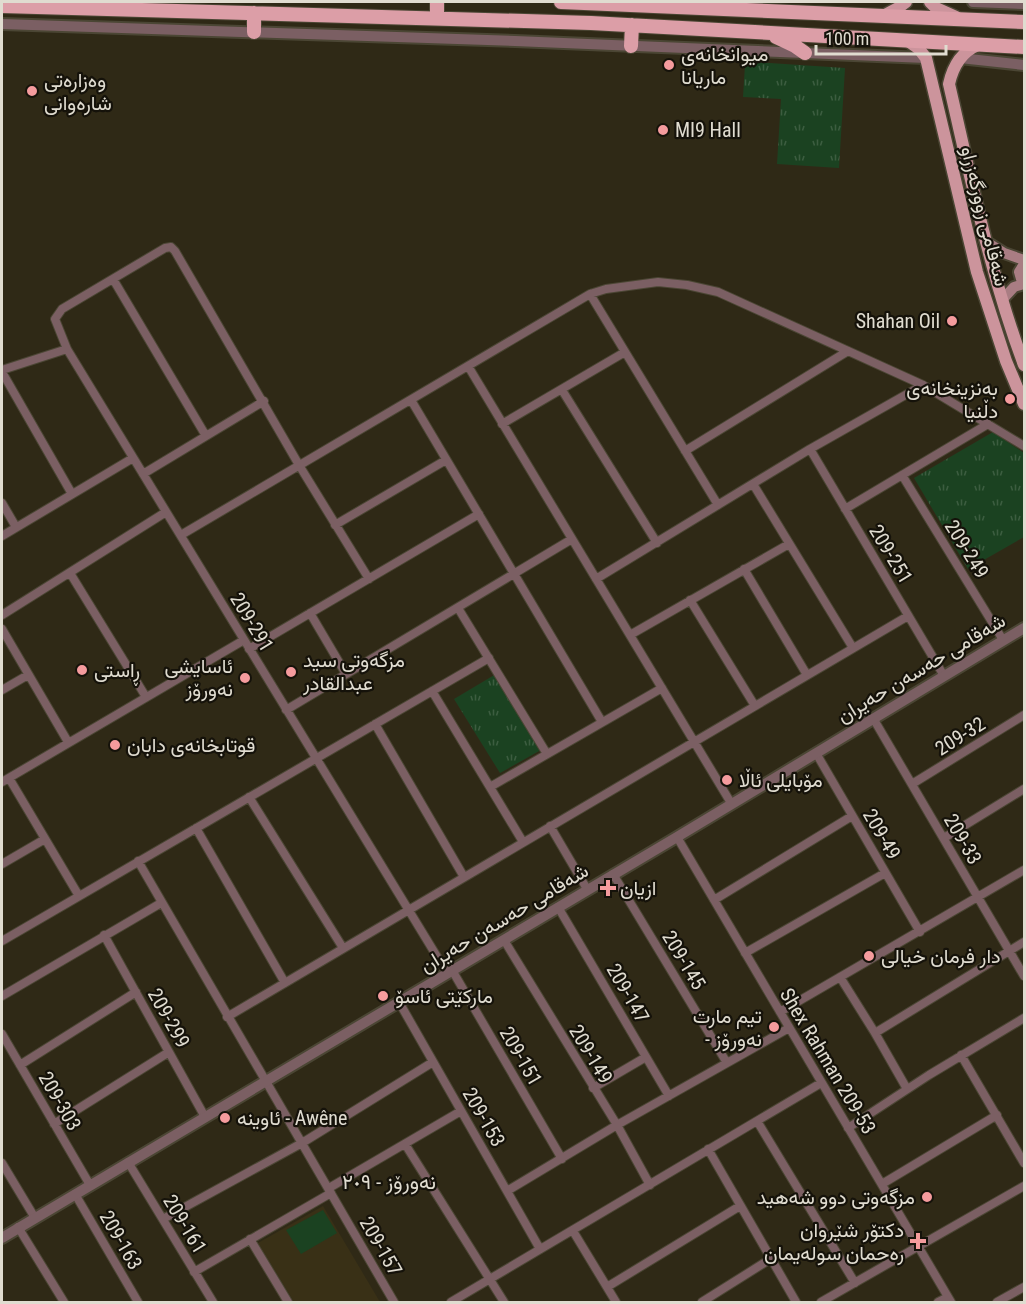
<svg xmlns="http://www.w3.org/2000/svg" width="1026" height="1304" viewBox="0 0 1026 1304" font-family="'Roboto Condensed',Vazirmatn,sans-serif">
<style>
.built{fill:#393016}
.grass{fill:url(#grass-tufts)}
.garden{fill:#1b4221}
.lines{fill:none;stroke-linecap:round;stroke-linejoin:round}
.minor-casing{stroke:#4b4634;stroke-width:10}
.tertiary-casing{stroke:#4b4634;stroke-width:14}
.secondary-casing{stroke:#4b4634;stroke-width:14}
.primary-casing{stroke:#4b4634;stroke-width:15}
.trunk-casing{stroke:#4b4634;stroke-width:16}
.minor{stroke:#7b5f63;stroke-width:8}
.tertiary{stroke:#7b5f63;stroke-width:10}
.secondary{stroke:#a97d83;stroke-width:10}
.primary{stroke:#cc949c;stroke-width:12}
.trunk{stroke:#dc9ea7;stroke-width:14}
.poi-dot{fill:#f59b9d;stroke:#15120a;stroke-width:2}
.labels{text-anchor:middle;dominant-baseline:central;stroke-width:4.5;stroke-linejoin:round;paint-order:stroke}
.poi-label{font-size:20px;fill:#e0dcd0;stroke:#15120a;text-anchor:start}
.street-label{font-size:20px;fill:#e0dcd0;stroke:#15120a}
.neighbourhood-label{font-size:21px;fill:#e0dcd0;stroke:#15120a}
</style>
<defs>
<pattern id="grass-tufts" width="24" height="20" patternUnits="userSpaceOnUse" patternTransform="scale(1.5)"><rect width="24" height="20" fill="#1b4221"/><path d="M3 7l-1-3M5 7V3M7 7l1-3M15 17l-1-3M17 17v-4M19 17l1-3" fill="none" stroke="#3c5d40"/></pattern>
</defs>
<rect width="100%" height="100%" fill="#2f2916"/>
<path class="built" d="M 323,1206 L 380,1302 L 294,1302 L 258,1243 Z"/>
<path class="grass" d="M 754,62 L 845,68 L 839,168 L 777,164 L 781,99 L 743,97 L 745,65 L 754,66 Z
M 993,432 L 1024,453 L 1024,537 L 968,569 L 914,478 Z
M 496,674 L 541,750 L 500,773 L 454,699 Z"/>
<path class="garden" d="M 323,1210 L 337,1233 L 301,1254 L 286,1230 Z"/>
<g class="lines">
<defs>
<path id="minor" d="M 113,279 L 206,436
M 590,294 L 718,505
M 468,366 L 731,803
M 2,370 L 67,349
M 2,372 L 72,494
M 562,390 L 657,543
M 411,400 L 602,722
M 502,424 L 625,352
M 810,449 L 944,676
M 685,451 L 848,351
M 143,474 L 264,401
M 902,475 L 1003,640
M 753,484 L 853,648
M 2,503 L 16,527
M 845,509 L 988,424
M 335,525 L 446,460
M 181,535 L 590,294 L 606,289 L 658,282 L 687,285 L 718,292 L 923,385 L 1024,446
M 2,536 L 133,458
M 744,569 L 807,675
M 70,573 L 146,697
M 369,579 L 299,465 L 175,251 L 171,247 L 165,248 L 62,309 L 55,319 L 67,349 L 447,973
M 596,579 L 810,449 L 923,385
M 690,600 L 755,706
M 458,608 L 547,754
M 310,613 L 346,674
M 2,615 L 166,512
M 2,629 L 68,742
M 630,635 L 789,544
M 249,649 L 479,514
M 2,690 L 28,675
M 432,691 L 523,842
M 286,710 L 572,539
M 873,718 L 1024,976
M 375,724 L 464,877
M 816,753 L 920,932
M 9,778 L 79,896
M 2,782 L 244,640
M 912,784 L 1024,715
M 490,787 L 662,688
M 249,797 L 343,948
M 550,826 L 587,889
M 196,828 L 285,983
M 677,837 L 951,1302
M 944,838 L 1024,789
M 138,861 L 394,1302
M 2,864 L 45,839
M 613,874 L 727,1063
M 714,900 L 852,816
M 558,907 L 669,1096
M 104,935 L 205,1117
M 504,940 L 617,1125 L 650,1185
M 2,941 L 489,658
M 745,953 L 885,873
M 452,970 L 562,1159
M 840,977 L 875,1033 L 907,1089
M 2,996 L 161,903
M 399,1002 L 540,1249
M 780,1012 L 1024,870
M 227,1017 L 908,616
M 875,1033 L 1024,942
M 2,1034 L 90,1185
M 961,1055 L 1024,1163
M 20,1065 L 136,992
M 593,1088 L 646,1057
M 757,1121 L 855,1283
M 54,1124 L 169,1052
M 848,1128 L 929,1075 L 1024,1018
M 405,1144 L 504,1302
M 708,1149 L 796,1302
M 128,1162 L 213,1302
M 2,1163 L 35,1218
M 882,1184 L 997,1115
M 329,1188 L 461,1111
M 507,1191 L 617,1125 L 789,1028
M 75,1194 L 138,1302
M 163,1219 L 302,1143 L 433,1062
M 18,1227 L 64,1302
M 573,1231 L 616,1302
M 250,1239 L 288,1302
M 194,1272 L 331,1193
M 607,1287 L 740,1206
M 451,1302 L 821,1083
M 702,1302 L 772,1258
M 821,1302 L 1024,1186
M 938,1302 L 948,1297
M 997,1302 L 1024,1287"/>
<path id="tertiary" d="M 973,2 L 1024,4
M 2,24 L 515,41 L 926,58
M 960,58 L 1024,65
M 2,1238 L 677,837 L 1024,628"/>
<path id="secondary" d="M 985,241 L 1004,253 L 1024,260
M 1024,264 L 1019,272 L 1021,279 L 1024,283
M 1002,300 L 1014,287 L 1024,284"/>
<path id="primary" d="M 930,2 L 936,8 L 956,17
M 883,16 L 898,8 L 906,2
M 908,41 L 919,49 L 926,58 L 977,272 L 1006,361 L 1024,404
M 978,45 C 961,52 953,66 949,84 C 971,179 990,274 1024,365"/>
<path id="trunk" d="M 437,2 L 437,18
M 561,2 L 1024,22
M 2,6 L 591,23 L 1024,47
M 254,32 L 254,13
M 776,37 L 795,46 L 805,53
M 631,46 L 632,25"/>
</defs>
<use href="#minor" class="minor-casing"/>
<use href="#tertiary" class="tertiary-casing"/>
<use href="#secondary" class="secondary-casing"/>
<use href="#primary" class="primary-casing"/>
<use href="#trunk" class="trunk-casing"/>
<use href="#minor" class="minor"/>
<use href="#tertiary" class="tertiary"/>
<use href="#secondary" class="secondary"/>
<use href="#primary" class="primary"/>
<use href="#trunk" class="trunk"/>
</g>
<g class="poi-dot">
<circle cx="669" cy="65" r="6"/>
<circle cx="32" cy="91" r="6"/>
<circle cx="663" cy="130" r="6"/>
<circle cx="952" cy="321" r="6"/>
<circle cx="1010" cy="399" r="6"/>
<circle cx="82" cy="670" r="6"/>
<circle cx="291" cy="672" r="6"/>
<circle cx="245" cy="678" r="6"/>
<circle cx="115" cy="745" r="6"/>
<circle cx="727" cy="780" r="6"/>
<path d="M605 879h6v6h6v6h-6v6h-6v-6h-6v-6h6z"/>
<circle cx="869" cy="956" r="6"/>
<circle cx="383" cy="996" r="6"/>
<circle cx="774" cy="1027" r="6"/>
<circle cx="225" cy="1118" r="6"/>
<circle cx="927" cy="1197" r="6"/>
<path d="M915 1232h6v6h6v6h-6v6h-6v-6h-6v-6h6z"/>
</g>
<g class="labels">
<g class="poi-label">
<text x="681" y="54">میوانخانەی<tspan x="681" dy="23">ماریانا</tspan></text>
<text x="44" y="80">وەزارەتی<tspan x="44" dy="23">شارەوانی</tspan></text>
<text x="675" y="130">MI9 Hall</text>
<text x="940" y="321" text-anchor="end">Shahan Oil</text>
<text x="998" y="388" text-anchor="end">بەنزینخانەی<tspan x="998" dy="23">دڵنیا</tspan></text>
<text x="303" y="660">مزگەوتی سید<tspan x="303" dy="23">عبدالقادر</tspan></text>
<text x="233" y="666" text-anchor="end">ئاسایشی<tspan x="233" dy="23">نەورۆز</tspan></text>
<text x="94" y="670">ڕاستی</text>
<text x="127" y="745">قوتابخانەی دابان</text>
<text x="739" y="780">مۆبایلی ئاڵا</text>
<text x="620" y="888">ازيان</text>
<text x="881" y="956">دار فرمان خیالی</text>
<text x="395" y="996">مارکێتی ئاسۆ</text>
<text x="762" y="1016" text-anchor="end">تیم مارت<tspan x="762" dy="23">- نەورۆز</tspan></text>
<text x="237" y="1118">ئاوینە - Awêne</text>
<text x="915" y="1197" text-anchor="end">مزگەوتی دوو شەهید</text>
<text x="904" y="1230" text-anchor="end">دکتۆر شێروان<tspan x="904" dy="23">رەحمان سولەیمان</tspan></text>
</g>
<g class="street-label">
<text transform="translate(985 216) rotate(76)">شەقامی زوورگەزراو</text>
<text transform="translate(967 549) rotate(58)">209-249</text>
<text transform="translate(891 554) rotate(59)">209-251</text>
<text transform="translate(252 622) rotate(59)">209-291</text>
<text transform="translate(921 668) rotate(-31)">شەقامی حەسەن حەیران</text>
<text transform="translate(960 736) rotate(-32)">209-32</text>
<text transform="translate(882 834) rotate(60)">209-49</text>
<text transform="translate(963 839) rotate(60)">209-33</text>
<text transform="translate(504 918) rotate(-31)">شەقامی حەسەن حەیران</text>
<text transform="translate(684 960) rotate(59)">209-145</text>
<text transform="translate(628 993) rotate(60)">209-147</text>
<text transform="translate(169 1018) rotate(61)">209-299</text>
<text transform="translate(591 1054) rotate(59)">209-149</text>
<text transform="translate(521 1056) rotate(60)">209-151</text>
<text transform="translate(828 1061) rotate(59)">Shex Rahman 209-53</text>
<text transform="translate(60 1101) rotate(60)">209-303</text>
<text transform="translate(484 1117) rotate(60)">209-153</text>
<text transform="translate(185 1224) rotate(59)">209-161</text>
<text transform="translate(121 1240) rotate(60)">209-163</text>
<text transform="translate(381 1246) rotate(60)">209-157</text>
</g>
<g class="neighbourhood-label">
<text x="389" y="1182">نەورۆز - ٢٠٩</text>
</g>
</g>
<rect width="1026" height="1304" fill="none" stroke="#e0dcd0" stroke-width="6"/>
<path d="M816 45v9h130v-9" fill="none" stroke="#e0dcd0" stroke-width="3"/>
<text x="825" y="45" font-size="18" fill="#e0dcd0" stroke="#15120a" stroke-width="4.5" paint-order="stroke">100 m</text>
</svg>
